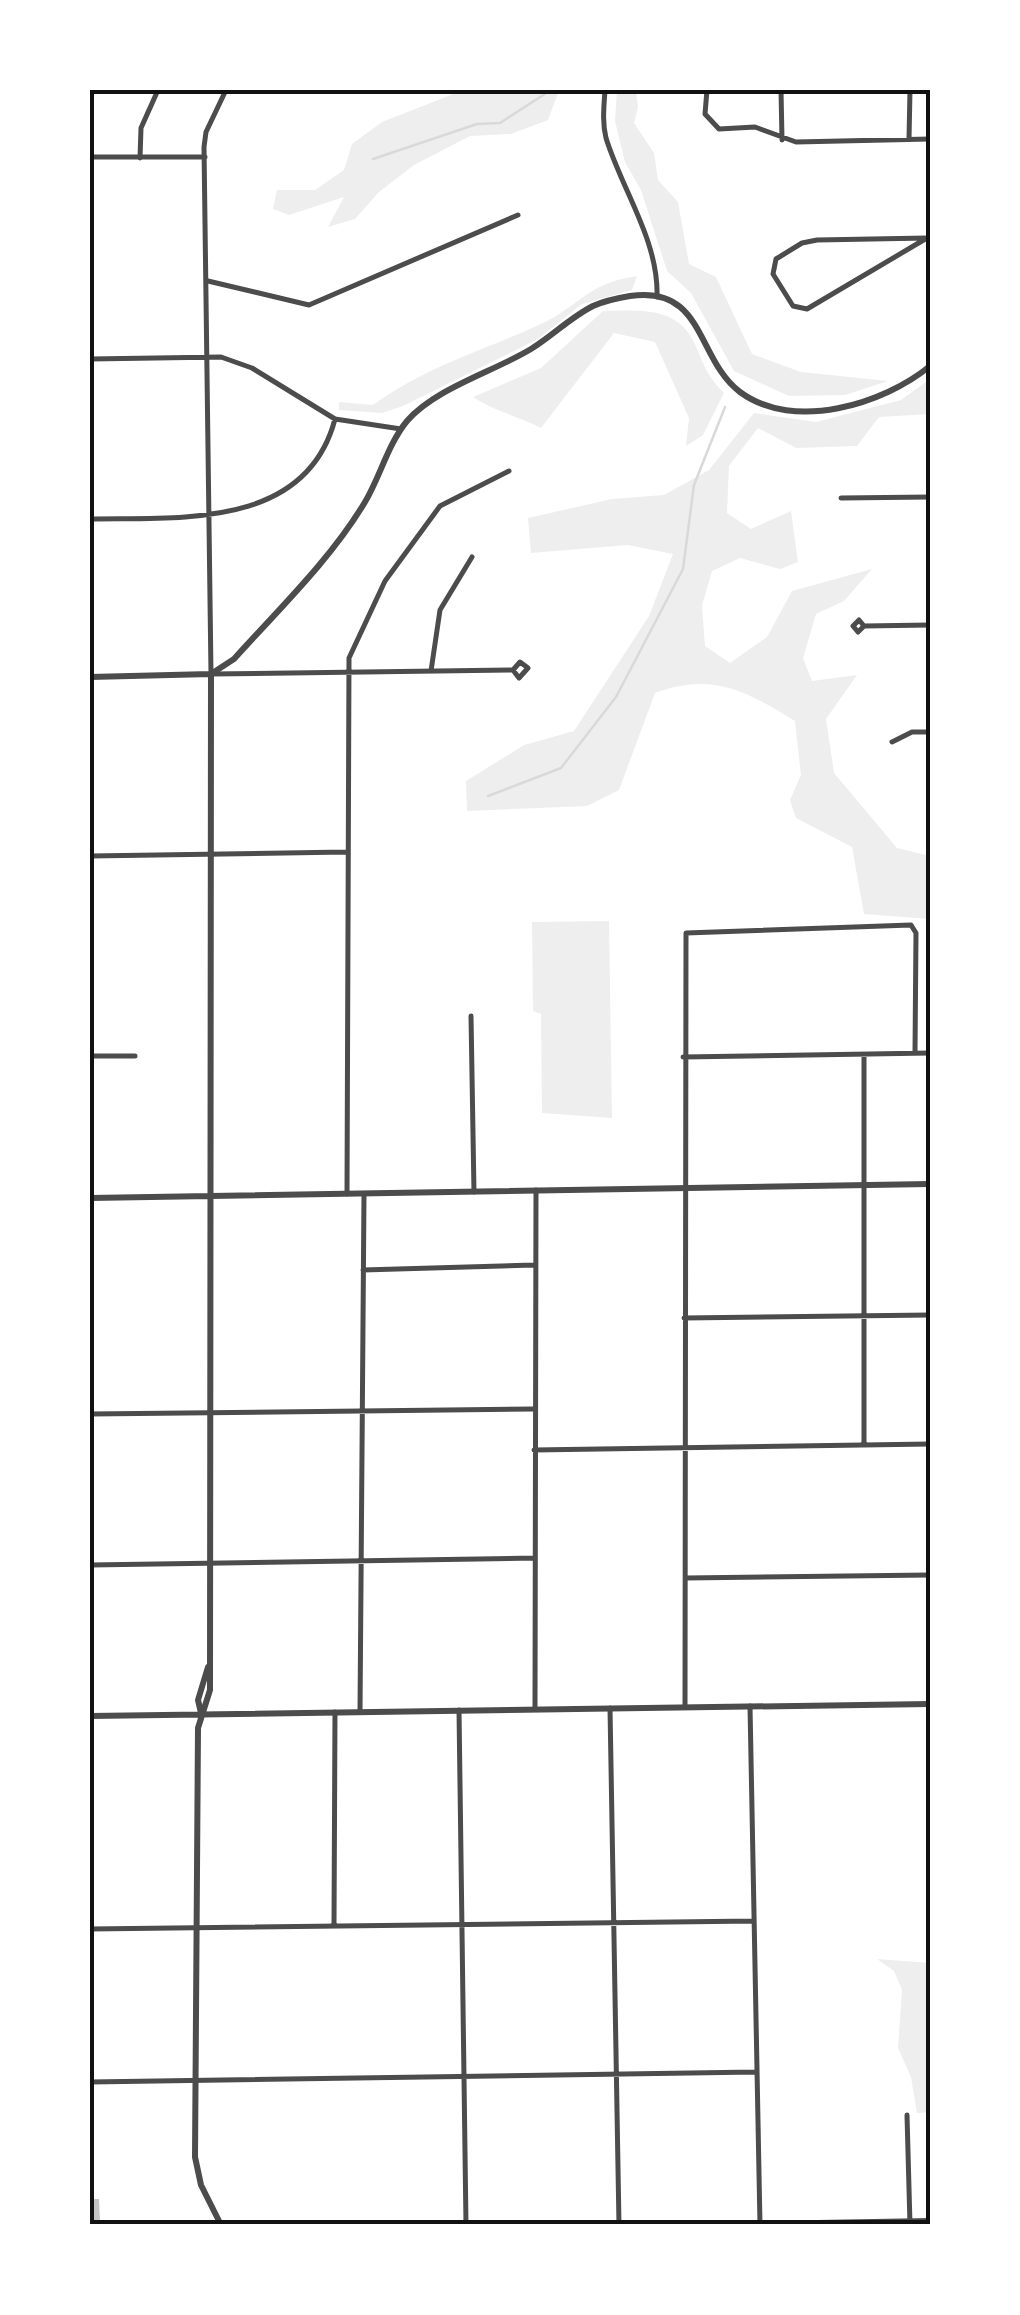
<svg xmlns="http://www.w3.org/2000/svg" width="1020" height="2315" viewBox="0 0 1020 2315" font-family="'Varela Round',sans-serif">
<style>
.green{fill:#eee}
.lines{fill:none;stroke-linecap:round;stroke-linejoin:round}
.stream{stroke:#d9d9d9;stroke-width:2.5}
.building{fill:#c4c4c4}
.minor{stroke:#4c4c4c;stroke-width:5}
.tertiary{stroke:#4c4c4c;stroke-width:6}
.neatline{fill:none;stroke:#111;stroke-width:4}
</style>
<rect width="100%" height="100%" fill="#fff"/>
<path class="green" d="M 559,90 L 548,120 L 511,134 L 470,136 L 414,165 L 379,192 L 355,219 L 328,227 L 344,197 L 289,215 L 273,209 L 277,190 L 315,190 L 344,170 L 352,144 L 382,122 L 461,91 Z
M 617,90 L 636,90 L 638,107 L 634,123 L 654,153 L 658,180 L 678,202 L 689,264 L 716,277 L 752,354 L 801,372 L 888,381 L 845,395 L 789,396 L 734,371 L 691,293 L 667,271 L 641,190 L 625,162 L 615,121 Z
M 637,276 L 632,290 L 582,304 L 538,339 L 403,406 L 382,413 L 339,410 L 339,402 L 373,405 C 429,365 480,352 541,324 C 582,305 585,284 637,276 Z
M 603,311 C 631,311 667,306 687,331 C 703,353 699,368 724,393 L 703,435 L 686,446 L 689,418 L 655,342 L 614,333 L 541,428 C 518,416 494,411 473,397 L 541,368 Z
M 930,379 L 930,414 L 879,417 L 857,446 L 796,448 L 758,428 L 729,466 L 727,513 L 751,529 L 791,511 L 798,562 L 780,569 L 740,558 L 712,571 L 702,606 L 705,646 L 730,663 L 767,637 L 792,591 L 872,569 L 844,601 L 816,614 L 803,658 L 812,681 L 857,675 L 826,719 L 834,773 L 897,848 L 930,856 L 930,919 L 864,914 L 852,847 L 796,818 L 790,800 L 801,775 L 795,721 C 746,691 712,672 655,693 L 619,790 L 587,806 L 467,811 L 466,781 L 524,745 L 574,731 L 649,616 L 673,554 L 628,545 L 531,553 L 528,518 L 612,499 L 664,495 L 709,470 L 754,413 L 816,422 L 901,400 Z
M 609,921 L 612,1118 L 542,1113 L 541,1014 L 533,1011 L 532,922 Z
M 877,1959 L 930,1963 L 930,2112 L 917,2113 L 911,2077 L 898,2048 L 902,1990 L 894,1971 Z"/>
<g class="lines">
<path class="stream" d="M 373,159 L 477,124 L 500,123 L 551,90
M 488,796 L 561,768 L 616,697 L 683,569 L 694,485 L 725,407"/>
</g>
<path class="building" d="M 90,2199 L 99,2199 L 100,2221 L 90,2221 Z"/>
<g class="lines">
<path class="minor" d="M 226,90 L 206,132 L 204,147 L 211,674 L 513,670 L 519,678 L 528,668 L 520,662 L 513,670
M 605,90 C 604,106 602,122 606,138 C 622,190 659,241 657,297
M 707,90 L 705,114 L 719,129 L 755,127 L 796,142 L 930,139
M 781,90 L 782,140
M 909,139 L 910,90
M 90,157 L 205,157
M 140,158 L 141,128 L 158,90
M 927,238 L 807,309 L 793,306 L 773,274 L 776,259 L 802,243 L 817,240 L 927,238 L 930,238
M 208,281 L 309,305 L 518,215
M 90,359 L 221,357 L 252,368 L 335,419 L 401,429
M 841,498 L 930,497
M 90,519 C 177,517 306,530 335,419
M 864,626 L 858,632 L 853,626 L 859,620 L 864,626 L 930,625
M 431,671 L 440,610 L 472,557
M 892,742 L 912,732 L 930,732
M 90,856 L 346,852
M 471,1016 L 474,1192
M 864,1055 L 864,1445
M 90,1056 L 135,1056
M 683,1057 L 930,1053
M 347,1194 L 349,658 L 385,581 L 440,506 L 509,471
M 363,1270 L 534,1265
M 684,1318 L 930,1315
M 90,1414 L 533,1409
M 534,1450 L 930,1444
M 90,1565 L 535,1558
M 686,1578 L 930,1575
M 750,1706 L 760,2225
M 685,1707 L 686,933 L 911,925 L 916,933 L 915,1053
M 610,1708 L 619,2225
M 535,1709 L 536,1190
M 459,1710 L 466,2225
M 360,1712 L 364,1194
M 334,1926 L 335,1712
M 90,1929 L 754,1921
M 90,2082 L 756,2072
M 907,2115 L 910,2225"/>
<path class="tertiary" d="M 211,674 L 210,1690 L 198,1728 L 195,2157 L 201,2185 L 221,2225
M 211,674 L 234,659 C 279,609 331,559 365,502 C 380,477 388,444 407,421 C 436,388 493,372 531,349 C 552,336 571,317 593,306 C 604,301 618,298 630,296 C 705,285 696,359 740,392 C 794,432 884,404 930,366
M 90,677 L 211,674
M 90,1198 L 930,1184
M 201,1713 L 198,1700 L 208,1667
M 90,1716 L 930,1704
M 714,2225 L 930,2221"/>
</g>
<rect width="1020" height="2315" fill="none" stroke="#ffffff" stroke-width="185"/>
<rect x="92" y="92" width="836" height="2130" class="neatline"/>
</svg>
